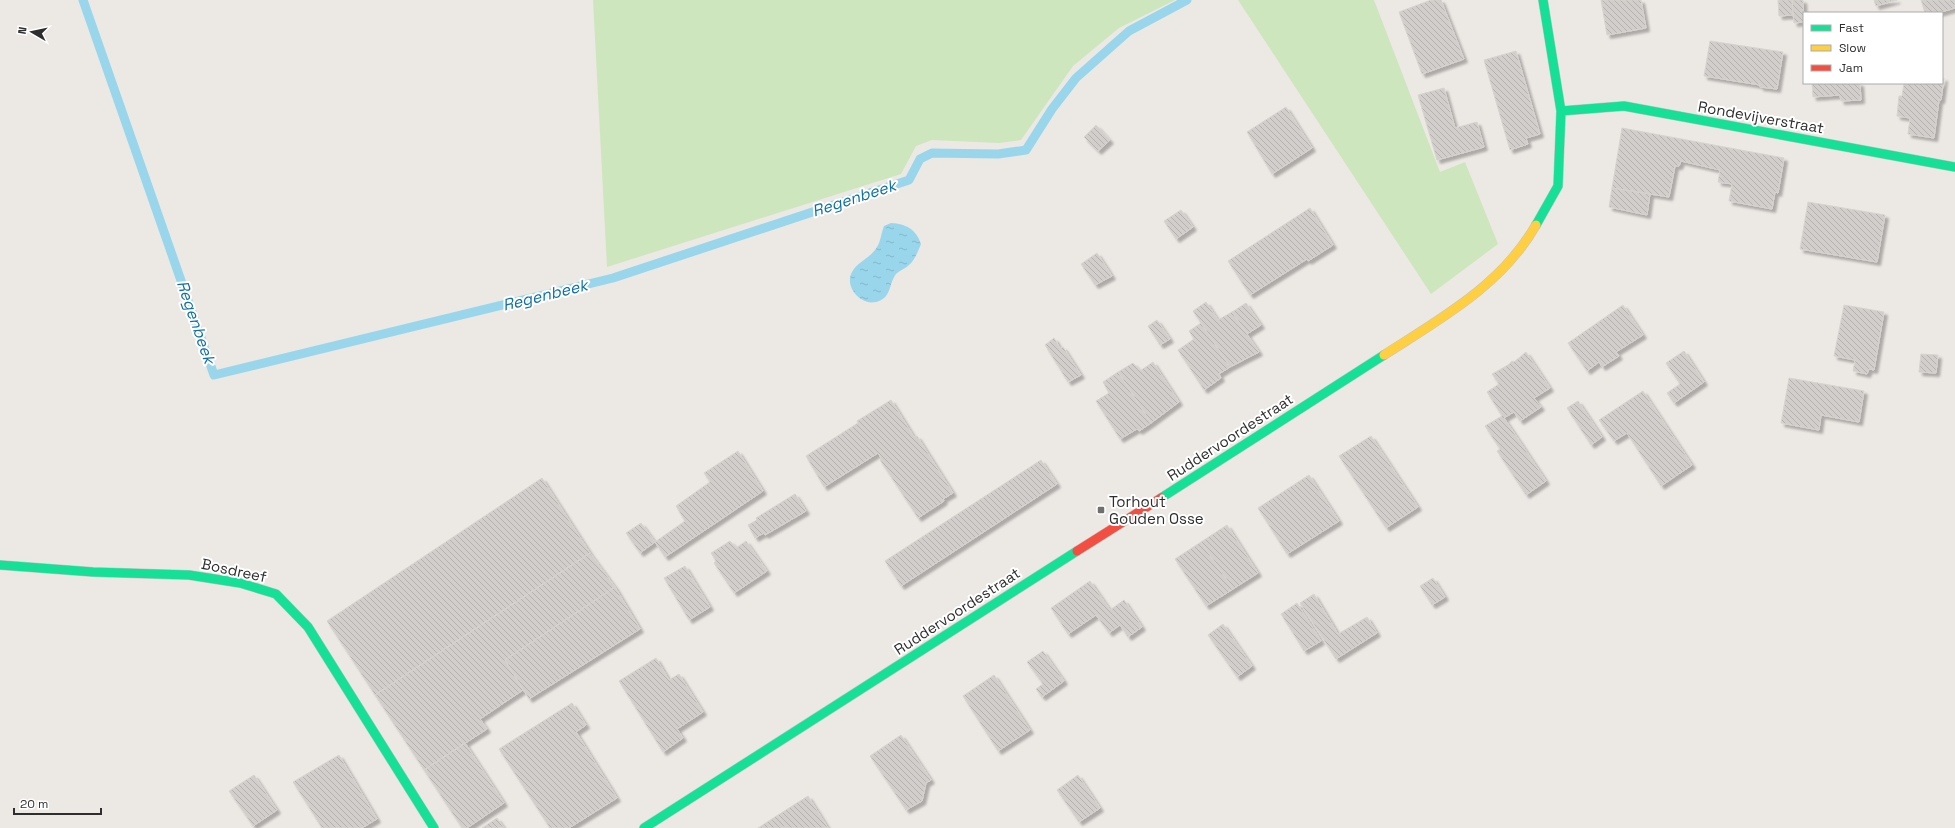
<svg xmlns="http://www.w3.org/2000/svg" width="1955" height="828" viewBox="0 0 1955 828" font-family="'Space Grotesk',sans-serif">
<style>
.grass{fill:#cee6be}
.water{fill:url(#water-ripples)}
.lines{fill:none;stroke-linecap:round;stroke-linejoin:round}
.stream{stroke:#99d6ec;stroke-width:9}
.building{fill:url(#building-back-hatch);stroke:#d7d4d0;filter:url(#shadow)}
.fast-casing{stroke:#c5c4c5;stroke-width:10}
.slow-casing{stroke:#c5c4c5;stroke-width:10}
.jam-casing{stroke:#c5c4c5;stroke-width:10}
.fast{stroke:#16e098;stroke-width:9}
.slow{stroke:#ffcf43;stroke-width:9}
.jam{stroke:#f24e42;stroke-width:9}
.poi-dot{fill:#706f6e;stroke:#fff;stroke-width:1.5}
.labels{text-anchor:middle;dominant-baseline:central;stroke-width:4;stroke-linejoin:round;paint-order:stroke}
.street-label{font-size:15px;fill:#2e2e2e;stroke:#fff}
.poi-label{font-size:15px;fill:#2e2e2e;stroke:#fff;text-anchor:start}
.water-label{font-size:16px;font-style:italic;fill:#0d6fa3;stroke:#fff}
</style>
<defs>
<pattern id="water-ripples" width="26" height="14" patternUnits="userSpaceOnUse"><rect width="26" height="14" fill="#99d6ec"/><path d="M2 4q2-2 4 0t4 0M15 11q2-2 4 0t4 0" fill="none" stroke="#84b8cb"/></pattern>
<pattern id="building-back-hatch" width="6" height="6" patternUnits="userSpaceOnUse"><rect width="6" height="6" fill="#d1cecb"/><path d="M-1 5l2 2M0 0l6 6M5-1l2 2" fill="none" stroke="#b4b1af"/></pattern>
<filter id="shadow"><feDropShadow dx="3.5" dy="3.5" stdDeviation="1" flood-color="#0004"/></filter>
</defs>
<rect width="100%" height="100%" fill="#ece8e4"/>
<path class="grass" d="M 593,0 L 1175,0 L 1119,28 L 1073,66 L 1021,140 L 999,143 L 932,140 L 916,146 L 901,174 L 607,267 Z
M 1238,0 L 1374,0 L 1440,172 L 1465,162 L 1498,244 L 1431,294 Z"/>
<path class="water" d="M 891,223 C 906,224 916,229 921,244 C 918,251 915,260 909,265 C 905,269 900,270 896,274 C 888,285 892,298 876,302 C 870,303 866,302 861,299 C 856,296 850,288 850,282 C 849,264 870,260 877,247 C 881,241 881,233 884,226 Z"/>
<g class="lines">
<path class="stream" d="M 83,0 L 214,375 L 613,278 L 909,180 L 920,159 L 932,153 L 998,154 L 1026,150 L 1052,109 L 1076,78 L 1129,31 L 1187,0"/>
</g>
<path class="building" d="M 1431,0 L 1441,0 L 1464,59 L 1422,74 L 1399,12 Z
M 1601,0 L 1641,0 L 1646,28 L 1607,35 Z
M 1778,0 L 1792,0 L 1793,15 L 1779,16 Z
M 1792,0 L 1803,0 L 1804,22 L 1794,23 Z
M 1874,0 L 1897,0 L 1876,6 Z
M 1921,0 L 1955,0 L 1955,8 L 1938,13 L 1925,13 Z
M 1710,41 L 1783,52 L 1777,89 L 1760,87 L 1760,85 L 1704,76 Z
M 1516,51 L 1540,134 L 1526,138 L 1528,144 L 1510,150 L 1484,60 Z
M 1942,78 L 1944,78 L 1941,100 L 1939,100 L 1934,138 L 1908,134 L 1910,118 L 1897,116 L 1899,96 L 1902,96 L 1904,83 L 1942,83 Z
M 1812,83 L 1860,83 L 1861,100 L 1841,101 L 1840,95 L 1813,97 Z
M 1444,88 L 1455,128 L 1477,122 L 1484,147 L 1437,160 L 1418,95 Z
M 1286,107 L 1312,148 L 1272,174 L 1247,132 Z
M 1096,125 L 1110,140 L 1098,151 L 1084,137 Z
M 1622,128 L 1784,158 L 1778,193 L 1775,192 L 1772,209 L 1729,201 L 1732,184 L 1718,182 L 1720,170 L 1681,161 L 1679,166 L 1675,166 L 1669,197 L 1612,188 Z
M 1612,188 L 1650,194 L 1647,215 L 1609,207 Z
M 1808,202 L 1885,215 L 1877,262 L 1800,249 Z
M 1310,208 L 1333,245 L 1308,261 L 1307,259 L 1250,295 L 1228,261 Z
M 1181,210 L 1193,227 L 1176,239 L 1164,221 Z
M 1097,253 L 1112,276 L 1095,285 L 1081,264 Z
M 1206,302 L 1218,320 L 1232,312 L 1259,352 L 1230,367 L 1193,311 Z
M 1246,303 L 1261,325 L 1247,334 L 1232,312 Z
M 1623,305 L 1643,335 L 1616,352 L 1619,356 L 1602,367 L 1599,362 L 1587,371 L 1568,343 Z
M 1844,305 L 1884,312 L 1874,370 L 1869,369 L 1867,374 L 1853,371 L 1855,360 L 1834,356 Z
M 1157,320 L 1170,339 L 1160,345 L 1148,326 Z
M 1201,323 L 1230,367 L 1219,374 L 1221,378 L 1204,390 L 1178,350 L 1194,339 L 1189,331 Z
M 1054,338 L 1060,348 L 1063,347 L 1081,375 L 1068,382 L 1045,345 Z
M 1684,351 L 1704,382 L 1674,403 L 1667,393 L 1680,384 L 1666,363 Z
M 1526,352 L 1550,388 L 1534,398 L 1541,407 L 1520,421 L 1514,412 L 1504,418 L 1546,481 L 1526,495 L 1497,451 L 1500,449 L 1485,426 L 1502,416 L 1487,392 L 1499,384 L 1492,374 L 1508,365 L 1512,361 L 1514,362 Z
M 1921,354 L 1938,355 L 1936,373 L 1919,372 Z
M 1153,362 L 1179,402 L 1151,423 L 1118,372 L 1133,363 L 1140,371 Z
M 1118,372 L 1151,423 L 1139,431 L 1137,429 L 1120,439 L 1096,401 L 1109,393 L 1103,382 Z
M 1789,378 L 1864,391 L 1859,422 L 1821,415 L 1819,430 L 1781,423 Z
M 1643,391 L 1692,465 L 1661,486 L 1627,433 L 1614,441 L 1599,420 Z
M 891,400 L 914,437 L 917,436 L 953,493 L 943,499 L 944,501 L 918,518 L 880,460 L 881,458 L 878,453 L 824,487 L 806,456 L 858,423 L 857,421 Z
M 1578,401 L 1602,437 L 1591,445 L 1567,408 Z
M 1371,436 L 1418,507 L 1386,528 L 1339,456 Z
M 738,451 L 763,491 L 665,557 L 655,542 L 685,521 L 676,506 L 710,482 L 704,473 Z
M 1041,460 L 1057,484 L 901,586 L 885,561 Z
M 1309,475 L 1339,521 L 1287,554 L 1258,508 Z
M 542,478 L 590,553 L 375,695 L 327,621 Z
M 795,494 L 806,511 L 765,535 L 764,533 L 755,538 L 748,525 L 757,520 L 756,518 Z
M 641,523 L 655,542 L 640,553 L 626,533 Z
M 1227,525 L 1258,573 L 1233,589 L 1201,542 Z
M 730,541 L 736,548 L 746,541 L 767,571 L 734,593 L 714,563 L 716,561 L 711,553 Z
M 1201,542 L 1233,589 L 1206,606 L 1175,559 Z
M 590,553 L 615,587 L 505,660 L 523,690 L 480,719 L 487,729 L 424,770 L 375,695 Z
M 685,566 L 710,607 L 689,620 L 664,578 Z
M 1433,578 L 1445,597 L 1432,605 L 1420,586 Z
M 1090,581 L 1110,610 L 1124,600 L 1142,627 L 1128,637 L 1120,625 L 1109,633 L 1096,615 L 1068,634 L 1051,608 Z
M 615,587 L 640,629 L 529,699 L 505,660 Z
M 1314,594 L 1338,634 L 1367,617 L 1377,633 L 1336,659 L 1300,603 Z
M 1297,603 L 1321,641 L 1304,651 L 1281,614 Z
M 1223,624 L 1252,666 L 1237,677 L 1208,635 Z
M 1043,651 L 1064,681 L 1042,697 L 1036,689 L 1043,684 L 1027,662 Z
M 656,658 L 669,680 L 679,674 L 703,712 L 677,729 L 683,738 L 663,752 L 619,681 Z
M 994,675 L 1030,730 L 998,751 L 963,696 Z
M 572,703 L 586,725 L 576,732 L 617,798 L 569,828 L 550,828 L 499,749 Z
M 901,735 L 931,780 L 926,783 L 922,801 L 906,810 L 870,756 Z
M 465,743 L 504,803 L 467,828 L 462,828 L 424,770 Z
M 339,755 L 377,819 L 362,828 L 322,828 L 293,782 Z
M 254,775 L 277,810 L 253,826 L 229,791 Z
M 1078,775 L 1100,808 L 1079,822 L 1057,790 Z
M 808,796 L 828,828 L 786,828 L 778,815 Z
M 778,815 L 786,828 L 758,828 Z
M 497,818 L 504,828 L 482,828 Z"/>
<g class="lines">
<defs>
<path id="fast" d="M 1561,111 L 1624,106 L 1955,167
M 1536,225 L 1558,186 L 1561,111 L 1543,0
M 1161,498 L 1384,355
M 0,565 L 93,572 L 189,575 L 240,583 L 276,594 L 308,627 L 434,828
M 644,828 L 1077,551"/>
<path id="slow" d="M 1384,355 C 1440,319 1502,285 1536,225"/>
<path id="jam" d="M 1077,551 L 1161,498"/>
</defs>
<use href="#fast" class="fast-casing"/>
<use href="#slow" class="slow-casing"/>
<use href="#jam" class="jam-casing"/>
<use href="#fast" class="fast"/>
<use href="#slow" class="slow"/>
<use href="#jam" class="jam"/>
</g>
<rect class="poi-dot" x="1097" y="506" width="8" height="8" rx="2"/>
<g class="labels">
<g class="street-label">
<text transform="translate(1761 117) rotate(10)">Rondevijverstraat</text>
<text transform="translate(1230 437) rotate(-33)">Ruddervoordestraat</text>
<text transform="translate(234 570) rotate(12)">Bosdreef</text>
<text transform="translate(957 611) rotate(-33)">Ruddervoordestraat</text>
</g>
<g class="poi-label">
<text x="1109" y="501">Torhout<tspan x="1109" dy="17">Gouden Osse</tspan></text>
</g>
<g class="water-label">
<text transform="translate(854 198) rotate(-18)">Regenbeek</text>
<text transform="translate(545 295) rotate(-14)">Regenbeek</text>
<text transform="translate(196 322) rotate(71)">Regenbeek</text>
</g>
</g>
<rect x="1803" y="12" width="140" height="72" fill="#ffffff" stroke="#ababab"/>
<rect x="1811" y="25" width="20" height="6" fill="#16e098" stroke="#ababab"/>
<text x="1839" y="32" font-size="12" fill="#2e2e2e">Fast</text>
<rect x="1811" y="45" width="20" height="6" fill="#ffcf43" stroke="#ababab"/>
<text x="1839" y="52" font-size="12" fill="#2e2e2e">Slow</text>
<rect x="1811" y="65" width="20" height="6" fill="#f24e42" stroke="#ababab"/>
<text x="1839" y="72" font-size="12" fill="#2e2e2e">Jam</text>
<g transform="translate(32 32) rotate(279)" stroke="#ffffff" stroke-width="3" paint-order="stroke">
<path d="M0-3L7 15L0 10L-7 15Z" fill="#2e2e2e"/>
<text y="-6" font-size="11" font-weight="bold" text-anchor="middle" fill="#2e2e2e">N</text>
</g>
<path d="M14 808v6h87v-6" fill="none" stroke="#2e2e2e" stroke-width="2"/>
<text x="20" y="808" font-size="12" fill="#2e2e2e" stroke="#ffffff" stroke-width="3" paint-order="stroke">20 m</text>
</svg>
